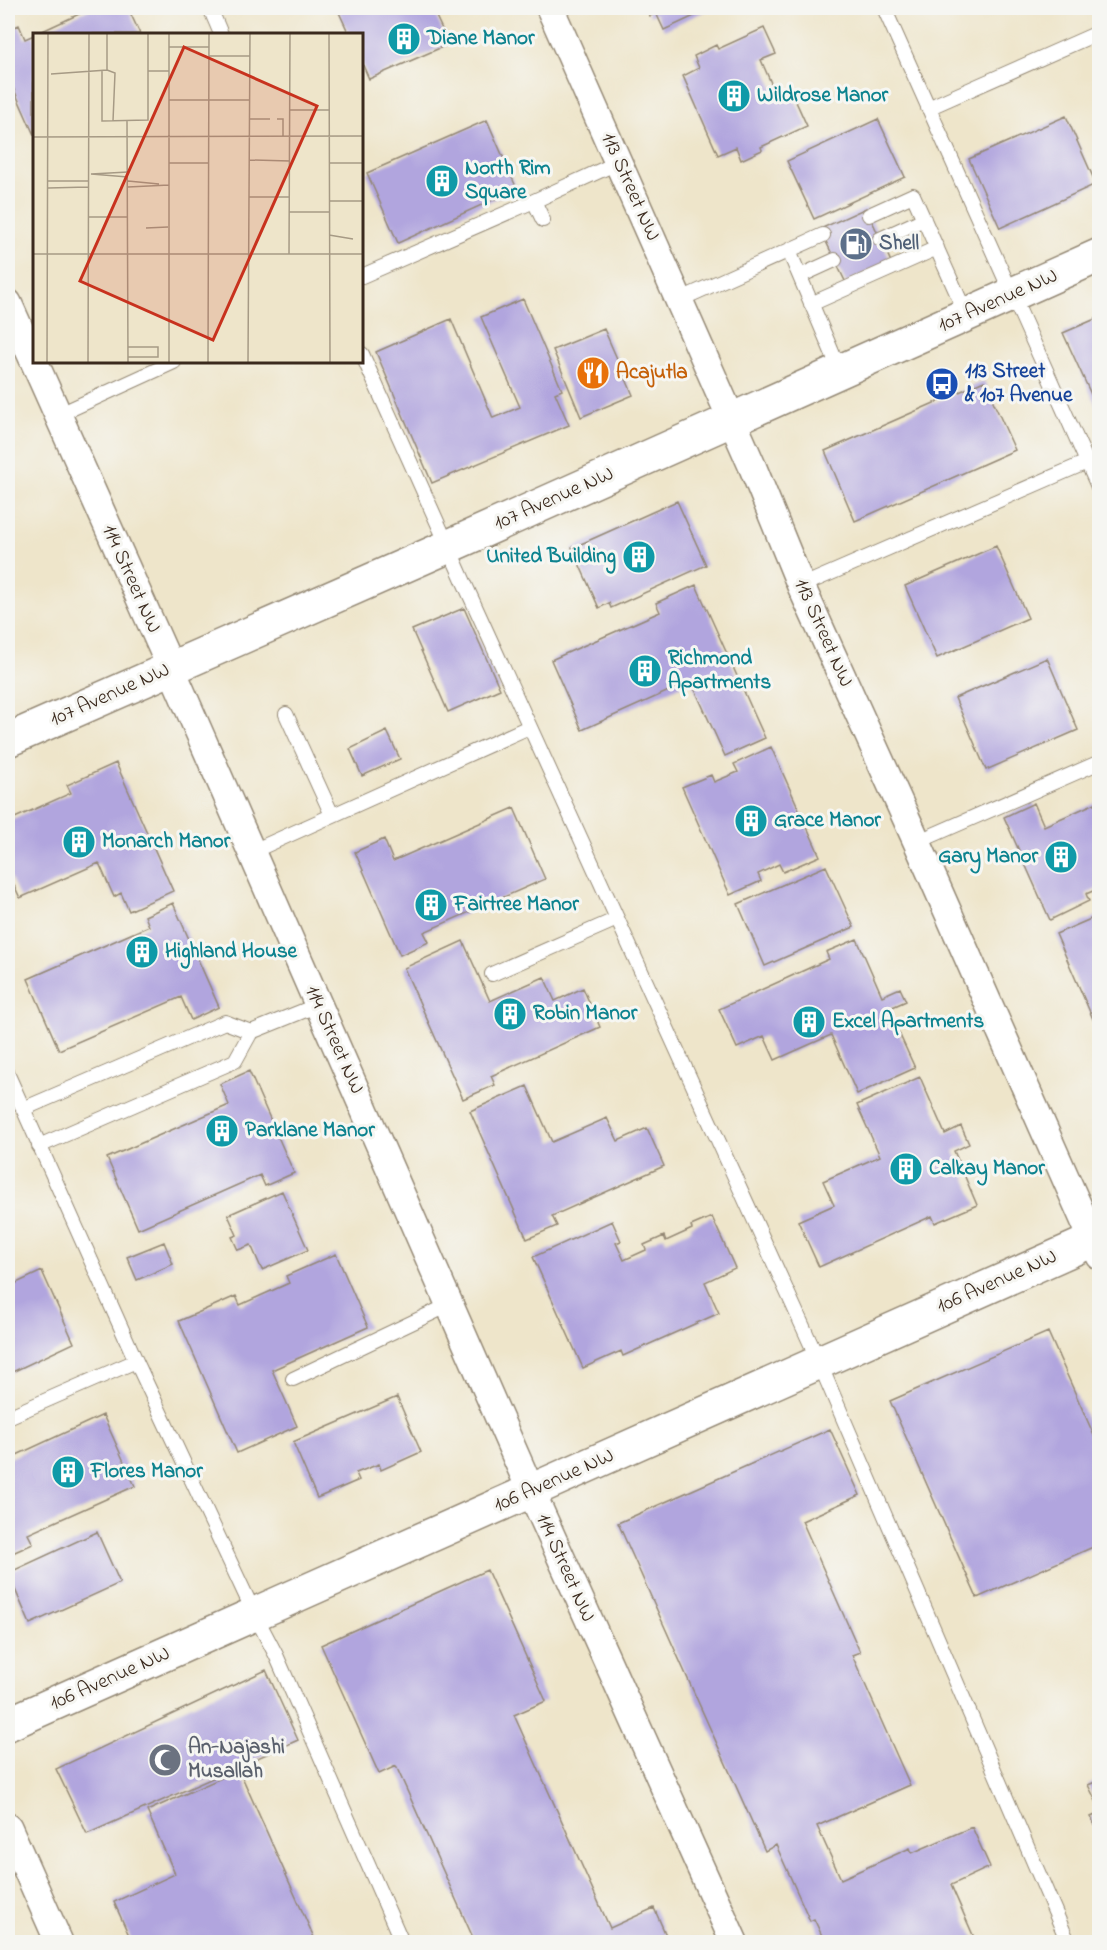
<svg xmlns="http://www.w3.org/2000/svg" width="1107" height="1950" viewBox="0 0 1107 1950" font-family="'Indie Flower',sans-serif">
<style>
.building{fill:#b1a5de}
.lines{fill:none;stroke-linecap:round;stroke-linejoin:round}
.lane-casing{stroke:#948874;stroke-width:16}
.street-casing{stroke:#948874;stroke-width:30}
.secondary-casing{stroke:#948874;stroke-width:36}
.lane{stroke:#fff;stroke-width:14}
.street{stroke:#fff;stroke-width:27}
.secondary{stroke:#fff;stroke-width:33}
.labels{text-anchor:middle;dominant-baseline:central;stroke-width:6;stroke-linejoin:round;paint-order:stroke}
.culture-label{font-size:21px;font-weight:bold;fill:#0d838f;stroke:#f6f6f2;text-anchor:start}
.street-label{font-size:21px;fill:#3b2a1e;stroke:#f6f6f2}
.service-label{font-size:21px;font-weight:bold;fill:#4e5e75;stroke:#f6f6f2;text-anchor:start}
.transit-label{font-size:21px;font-weight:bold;fill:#164399;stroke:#f6f6f2;text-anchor:start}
.food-label{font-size:21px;font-weight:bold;fill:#c56008;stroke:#f6f6f2;text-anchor:start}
.worship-label{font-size:21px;font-weight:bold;fill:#5b616d;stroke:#f6f6f2;text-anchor:start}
.inset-road{fill:none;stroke:#a69a85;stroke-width:1.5}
.view{fill:#c8321e;fill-opacity:0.15;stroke:#c8321e;stroke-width:3}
.inset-edge{fill:none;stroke:#3b2a1e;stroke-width:3}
</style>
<rect width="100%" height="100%" fill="#f6f6f2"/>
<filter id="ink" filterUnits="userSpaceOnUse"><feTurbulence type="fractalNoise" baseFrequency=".0167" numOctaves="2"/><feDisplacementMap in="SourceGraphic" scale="12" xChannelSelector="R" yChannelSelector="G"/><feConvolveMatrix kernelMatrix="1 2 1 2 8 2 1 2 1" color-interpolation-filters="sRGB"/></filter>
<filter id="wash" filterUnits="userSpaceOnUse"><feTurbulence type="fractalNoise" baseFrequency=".008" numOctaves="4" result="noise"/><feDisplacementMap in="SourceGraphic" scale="24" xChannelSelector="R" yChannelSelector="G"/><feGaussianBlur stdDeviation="1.35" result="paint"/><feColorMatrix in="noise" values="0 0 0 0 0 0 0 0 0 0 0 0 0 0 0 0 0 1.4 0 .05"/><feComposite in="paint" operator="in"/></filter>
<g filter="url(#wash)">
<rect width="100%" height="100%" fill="#eee5ca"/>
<g id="blocks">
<path class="building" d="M 90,8 L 128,8 L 140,34 L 36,34 L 90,9 Z
M 337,8 L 432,8 L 449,44 L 369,79 L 362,63 L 362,34 L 349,34 Z
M 647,8 L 704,8 L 705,11 L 664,30 L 656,13 L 650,16 Z
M 932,8 L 956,8 L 936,17 Z
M 19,25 L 25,39 L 34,35 L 34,135 L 8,76 L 8,30 Z
M 764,28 L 776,54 L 761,60 L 778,99 L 792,93 L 807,126 L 761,147 L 762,150 L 741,160 L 736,147 L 718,155 L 683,76 L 699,68 L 694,56 L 716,45 L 718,49 Z
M 1066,116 L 1096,184 L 1000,228 L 969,159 Z
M 878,119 L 905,177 L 814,219 L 787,161 Z
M 487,120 L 517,189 L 398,243 L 367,173 Z
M 866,208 L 891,262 L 846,283 L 820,229 Z
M 523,299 L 562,390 L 555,393 L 569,425 L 432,483 L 376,352 L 451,319 L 493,418 L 520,407 L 481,317 Z
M 1100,317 L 1100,414 L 1063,333 Z
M 604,329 L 633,395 L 581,417 L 553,350 Z
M 984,381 L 1015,450 L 855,521 L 825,451 Z
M 677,501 L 706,565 L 611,608 L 609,603 L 599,608 L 572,548 Z
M 996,546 L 1028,618 L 937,658 L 905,586 Z
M 696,585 L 765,738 L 725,756 L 691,681 L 582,730 L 551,660 L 660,612 L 656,603 Z
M 464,608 L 500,689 L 448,712 L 412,630 Z
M 1047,658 L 1078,730 L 986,770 L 955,698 Z
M 387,731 L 400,759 L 362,776 L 350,749 Z
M 771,747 L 820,856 L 783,872 L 779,864 L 758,874 L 761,881 L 730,895 L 682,787 L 711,775 L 714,782 L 738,772 L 734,764 Z
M 116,763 L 173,891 L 129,911 L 121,893 L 114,897 L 99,863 L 20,898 L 8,872 L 8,821 L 71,793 L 67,785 Z
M 1100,801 L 1100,888 L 1086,894 L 1089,901 L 1050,920 L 1004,817 L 1034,803 L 1044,826 Z
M 514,808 L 545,879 L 424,932 L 429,942 L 400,955 L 355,852 L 384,839 L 393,861 Z
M 826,866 L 854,927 L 765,966 L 738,904 Z
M 173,903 L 219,1007 L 191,1020 L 181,997 L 59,1050 L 28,979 L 149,926 L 145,916 Z
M 1100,915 L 1100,1035 L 1056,934 Z
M 857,939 L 882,996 L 900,988 L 906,1001 L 888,1009 L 915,1068 L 857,1094 L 831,1035 L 775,1060 L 764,1036 L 737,1048 L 719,1009 L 829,959 L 826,952 Z
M 463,941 L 490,1001 L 544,977 L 555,1001 L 583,988 L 600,1027 L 491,1076 L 495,1085 L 463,1099 L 404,968 Z
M 249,1071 L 294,1173 L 265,1186 L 260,1175 L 138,1229 L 107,1158 L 229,1105 L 220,1084 Z
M 920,1077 L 945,1134 L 961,1126 L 969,1144 L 954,1151 L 977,1205 L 935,1223 L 932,1216 L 819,1267 L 798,1221 L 834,1205 L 823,1181 L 880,1156 L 857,1105 Z
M 527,1086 L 552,1142 L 607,1118 L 618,1141 L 647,1128 L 664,1166 L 552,1216 L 557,1226 L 527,1239 L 470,1111 Z
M 282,1191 L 308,1250 L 262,1270 L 251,1245 L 238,1250 L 232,1237 L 237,1235 L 228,1215 Z
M 712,1217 L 735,1268 L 705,1282 L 719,1313 L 623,1356 L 621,1351 L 583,1368 L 533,1257 L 612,1221 L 621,1241 L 616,1243 L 624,1260 L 646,1250 L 644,1245 L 664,1236 L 666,1241 L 692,1229 L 691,1226 Z
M 164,1242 L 173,1264 L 137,1280 L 127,1257 Z
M 336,1254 L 368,1327 L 272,1370 L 297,1426 L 237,1453 L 179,1321 L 236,1296 L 240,1305 L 289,1283 L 286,1276 Z
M 42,1271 L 74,1343 L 8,1374 L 8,1287 Z
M 1048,1332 L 1100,1449 L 1100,1544 L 977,1598 L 890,1401 Z
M 397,1397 L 421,1452 L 381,1470 L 379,1464 L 356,1473 L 359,1480 L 317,1498 L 293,1442 Z
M 103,1415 L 135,1486 L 28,1534 L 33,1544 L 8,1555 L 8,1459 Z
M 830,1429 L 860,1495 L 802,1521 L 860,1652 L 852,1655 L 910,1785 L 817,1826 L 841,1879 L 910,1848 L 912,1853 L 972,1827 L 990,1867 L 951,1885 L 976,1942 L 825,1942 L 814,1919 L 810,1921 L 776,1845 L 765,1851 L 618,1523 Z
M 97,1532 L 120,1583 L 30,1624 L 8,1573 Z
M 487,1570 L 546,1701 L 514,1715 L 610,1928 L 654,1908 L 669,1942 L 475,1942 L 396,1766 L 379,1774 L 321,1645 Z
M 266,1670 L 298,1740 L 87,1834 L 56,1769 Z
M 239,1770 L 316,1942 L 132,1942 L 114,1902 L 175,1874 L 147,1811 Z
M 1100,1780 L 1100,1809 L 1088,1785 Z
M 1100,1813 L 1100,1837 L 1091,1817 Z"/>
</g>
</g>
<g filter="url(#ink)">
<use href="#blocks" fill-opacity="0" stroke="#948874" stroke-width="1.5"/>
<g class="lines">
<defs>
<path id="lane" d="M 210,8 L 221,34
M 884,8 L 1100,491
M 928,108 L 1100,32
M 534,201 L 543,220
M 869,215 L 913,195 L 967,316
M 880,239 L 924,219
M 789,251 L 840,371
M 362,276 L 534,201 L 619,162
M 800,276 L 835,260
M 679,300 L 823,235
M 811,304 L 937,248
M 362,354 L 468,591 L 819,1362 L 1068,1942
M 58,415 L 174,362
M 801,586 L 1087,462
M 286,714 L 332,815
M 917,842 L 1100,762
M 251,852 L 529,727
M 492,974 L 617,919
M 8,1075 L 136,1361 L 255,1615 L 276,1655 L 402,1942
M 23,1109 L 225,1022 L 251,1032
M 39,1146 L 235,1061 L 251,1032 L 318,1005
M 293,1379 L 449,1305
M 8,1417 L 136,1361"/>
<path id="street" d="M 550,8 L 753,468 L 801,586 L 917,842 L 1100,1256
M 8,303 L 171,668 L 531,1491 L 734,1942
M 8,1827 L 59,1942"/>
<path id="secondary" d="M 8,740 L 447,547 L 1100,255
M 8,1724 L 1100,1237"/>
</defs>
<use href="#lane" class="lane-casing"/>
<use href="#street" class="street-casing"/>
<use href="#secondary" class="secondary-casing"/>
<use href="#lane" class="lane"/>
<use href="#street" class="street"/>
<use href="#secondary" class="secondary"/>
</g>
</g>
<defs>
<symbol id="building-disc" viewBox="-11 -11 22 22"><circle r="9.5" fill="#0f9aa8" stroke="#f6f6f2"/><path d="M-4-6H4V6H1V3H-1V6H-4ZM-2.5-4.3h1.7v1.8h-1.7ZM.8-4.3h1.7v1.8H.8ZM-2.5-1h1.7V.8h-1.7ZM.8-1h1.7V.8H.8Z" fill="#fff"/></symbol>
<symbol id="fuel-disc" viewBox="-11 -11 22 22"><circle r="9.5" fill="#5c6f8a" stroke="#f6f6f2"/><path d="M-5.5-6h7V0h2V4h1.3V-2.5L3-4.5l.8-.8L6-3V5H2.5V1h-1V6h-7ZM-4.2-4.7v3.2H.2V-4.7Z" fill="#fff"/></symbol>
<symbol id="restaurant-disc" viewBox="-11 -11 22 22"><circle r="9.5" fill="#e8710a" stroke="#f6f6f2"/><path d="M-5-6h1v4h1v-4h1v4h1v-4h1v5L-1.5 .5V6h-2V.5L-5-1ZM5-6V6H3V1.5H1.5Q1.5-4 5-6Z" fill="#fff"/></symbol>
<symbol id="bus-disc" viewBox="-11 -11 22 22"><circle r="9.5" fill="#1a4fb4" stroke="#f6f6f2"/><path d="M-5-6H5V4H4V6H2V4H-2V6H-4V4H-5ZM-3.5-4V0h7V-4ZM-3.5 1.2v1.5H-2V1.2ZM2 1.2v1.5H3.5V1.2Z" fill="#fff"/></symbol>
<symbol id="mosque-disc" viewBox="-11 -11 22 22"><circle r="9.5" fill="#6b7280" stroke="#f6f6f2"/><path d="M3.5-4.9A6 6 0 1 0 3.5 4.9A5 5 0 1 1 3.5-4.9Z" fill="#fff"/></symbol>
</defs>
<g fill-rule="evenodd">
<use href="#building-disc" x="385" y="20" width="38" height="38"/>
<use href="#building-disc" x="715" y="77" width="38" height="38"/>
<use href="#building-disc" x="423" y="162" width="38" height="38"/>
<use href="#fuel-disc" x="837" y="225" width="38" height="38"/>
<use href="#restaurant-disc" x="574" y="354" width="38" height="38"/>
<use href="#bus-disc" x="923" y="365" width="38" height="38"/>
<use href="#building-disc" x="620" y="538" width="38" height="38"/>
<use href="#building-disc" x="626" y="652" width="38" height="38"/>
<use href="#building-disc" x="732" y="802" width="38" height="38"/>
<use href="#building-disc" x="60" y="823" width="38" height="38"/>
<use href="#building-disc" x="1042" y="838" width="38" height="38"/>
<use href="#building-disc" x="412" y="886" width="38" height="38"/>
<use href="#building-disc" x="123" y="933" width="38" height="38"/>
<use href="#building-disc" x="491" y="995" width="38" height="38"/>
<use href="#building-disc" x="790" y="1003" width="38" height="38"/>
<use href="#building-disc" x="203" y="1112" width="38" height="38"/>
<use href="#building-disc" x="887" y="1150" width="38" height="38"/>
<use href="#building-disc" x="49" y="1453" width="38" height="38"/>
<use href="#mosque-disc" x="146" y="1741" width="38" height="38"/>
</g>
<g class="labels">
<g class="culture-label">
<text x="427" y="39">Diane Manor</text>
<text x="757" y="96">Wildrose Manor</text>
<text x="465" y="169">North Rim<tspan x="465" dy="24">Square</tspan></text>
<text x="616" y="557" text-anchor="end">United Building</text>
<text x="668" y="659">Richmond<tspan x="668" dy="24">Apartments</tspan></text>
<text x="774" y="821">Grace Manor</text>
<text x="102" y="842">Monarch Manor</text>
<text x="1038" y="857" text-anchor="end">Gary Manor</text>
<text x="454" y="905">Fairtree Manor</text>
<text x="165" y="952">Highland House</text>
<text x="533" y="1014">Robin Manor</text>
<text x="832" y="1022">Excel Apartments</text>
<text x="245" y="1131">Parklane Manor</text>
<text x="929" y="1169">Calkay Manor</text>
<text x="91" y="1472">Flores Manor</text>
</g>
<g class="street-label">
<text transform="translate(630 187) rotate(66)">113 Street NW</text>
<text transform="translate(998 301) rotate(-24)">107 Avenue NW</text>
<text transform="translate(554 499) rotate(-24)">107 Avenue NW</text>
<text transform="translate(131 579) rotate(66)">114 Street NW</text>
<text transform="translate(823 633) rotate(66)">113 Street NW</text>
<text transform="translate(110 695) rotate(-24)">107 Avenue NW</text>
<text transform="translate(334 1040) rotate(66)">114 Street NW</text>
<text transform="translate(997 1282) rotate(-24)">106 Avenue NW</text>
<text transform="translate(554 1481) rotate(-24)">106 Avenue NW</text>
<text transform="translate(565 1568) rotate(66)">114 Street NW</text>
<text transform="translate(110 1679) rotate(-24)">106 Avenue NW</text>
</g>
<g class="service-label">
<text x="879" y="244">Shell</text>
</g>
<g class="transit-label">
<text x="965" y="372">113 Street<tspan x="965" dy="24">&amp; 107 Avenue</tspan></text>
</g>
<g class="food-label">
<text x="616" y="373">Acajutla</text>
</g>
<g class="worship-label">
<text x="188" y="1748">An-Najashi<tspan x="188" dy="24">Musallah</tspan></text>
</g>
</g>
<g transform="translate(33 33)">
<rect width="330" height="330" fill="#eee5ca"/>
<path class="inset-road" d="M 296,0 L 297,330M 136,14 L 176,14M 176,23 L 217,23M 74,37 L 82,40 L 80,88M 115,38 L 136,38M 18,41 L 74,37 L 74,0 L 115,0 L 115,87 L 69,88 L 69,38M 136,67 L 217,67M 257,77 L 296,77M 216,86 L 237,86M 244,86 L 250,86 L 250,104M 94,88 L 95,330M 0,104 L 330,103M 216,127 L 257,128M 136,130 L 176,130M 296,130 L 330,130M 95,139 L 58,141 L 95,144M 15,148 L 55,148M 95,148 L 126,151M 95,154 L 136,152M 15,155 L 55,154M 216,164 L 256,164M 296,168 L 330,168M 256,179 L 296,179M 55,184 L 95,184M 113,195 L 135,194M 296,202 L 320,206M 0,221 L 330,221M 256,221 L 257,0M 95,324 L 125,324 L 125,314 L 95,314M 14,330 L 15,0M 55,330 L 56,0M 136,330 L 136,0M 175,330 L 176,0M 215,330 L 217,0"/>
<path class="view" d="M 151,14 L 284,73 L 180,307 L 47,248 Z"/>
<rect width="330" height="330" class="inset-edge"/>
</g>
<rect width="1107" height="1950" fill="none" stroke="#f6f6f2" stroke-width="30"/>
</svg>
